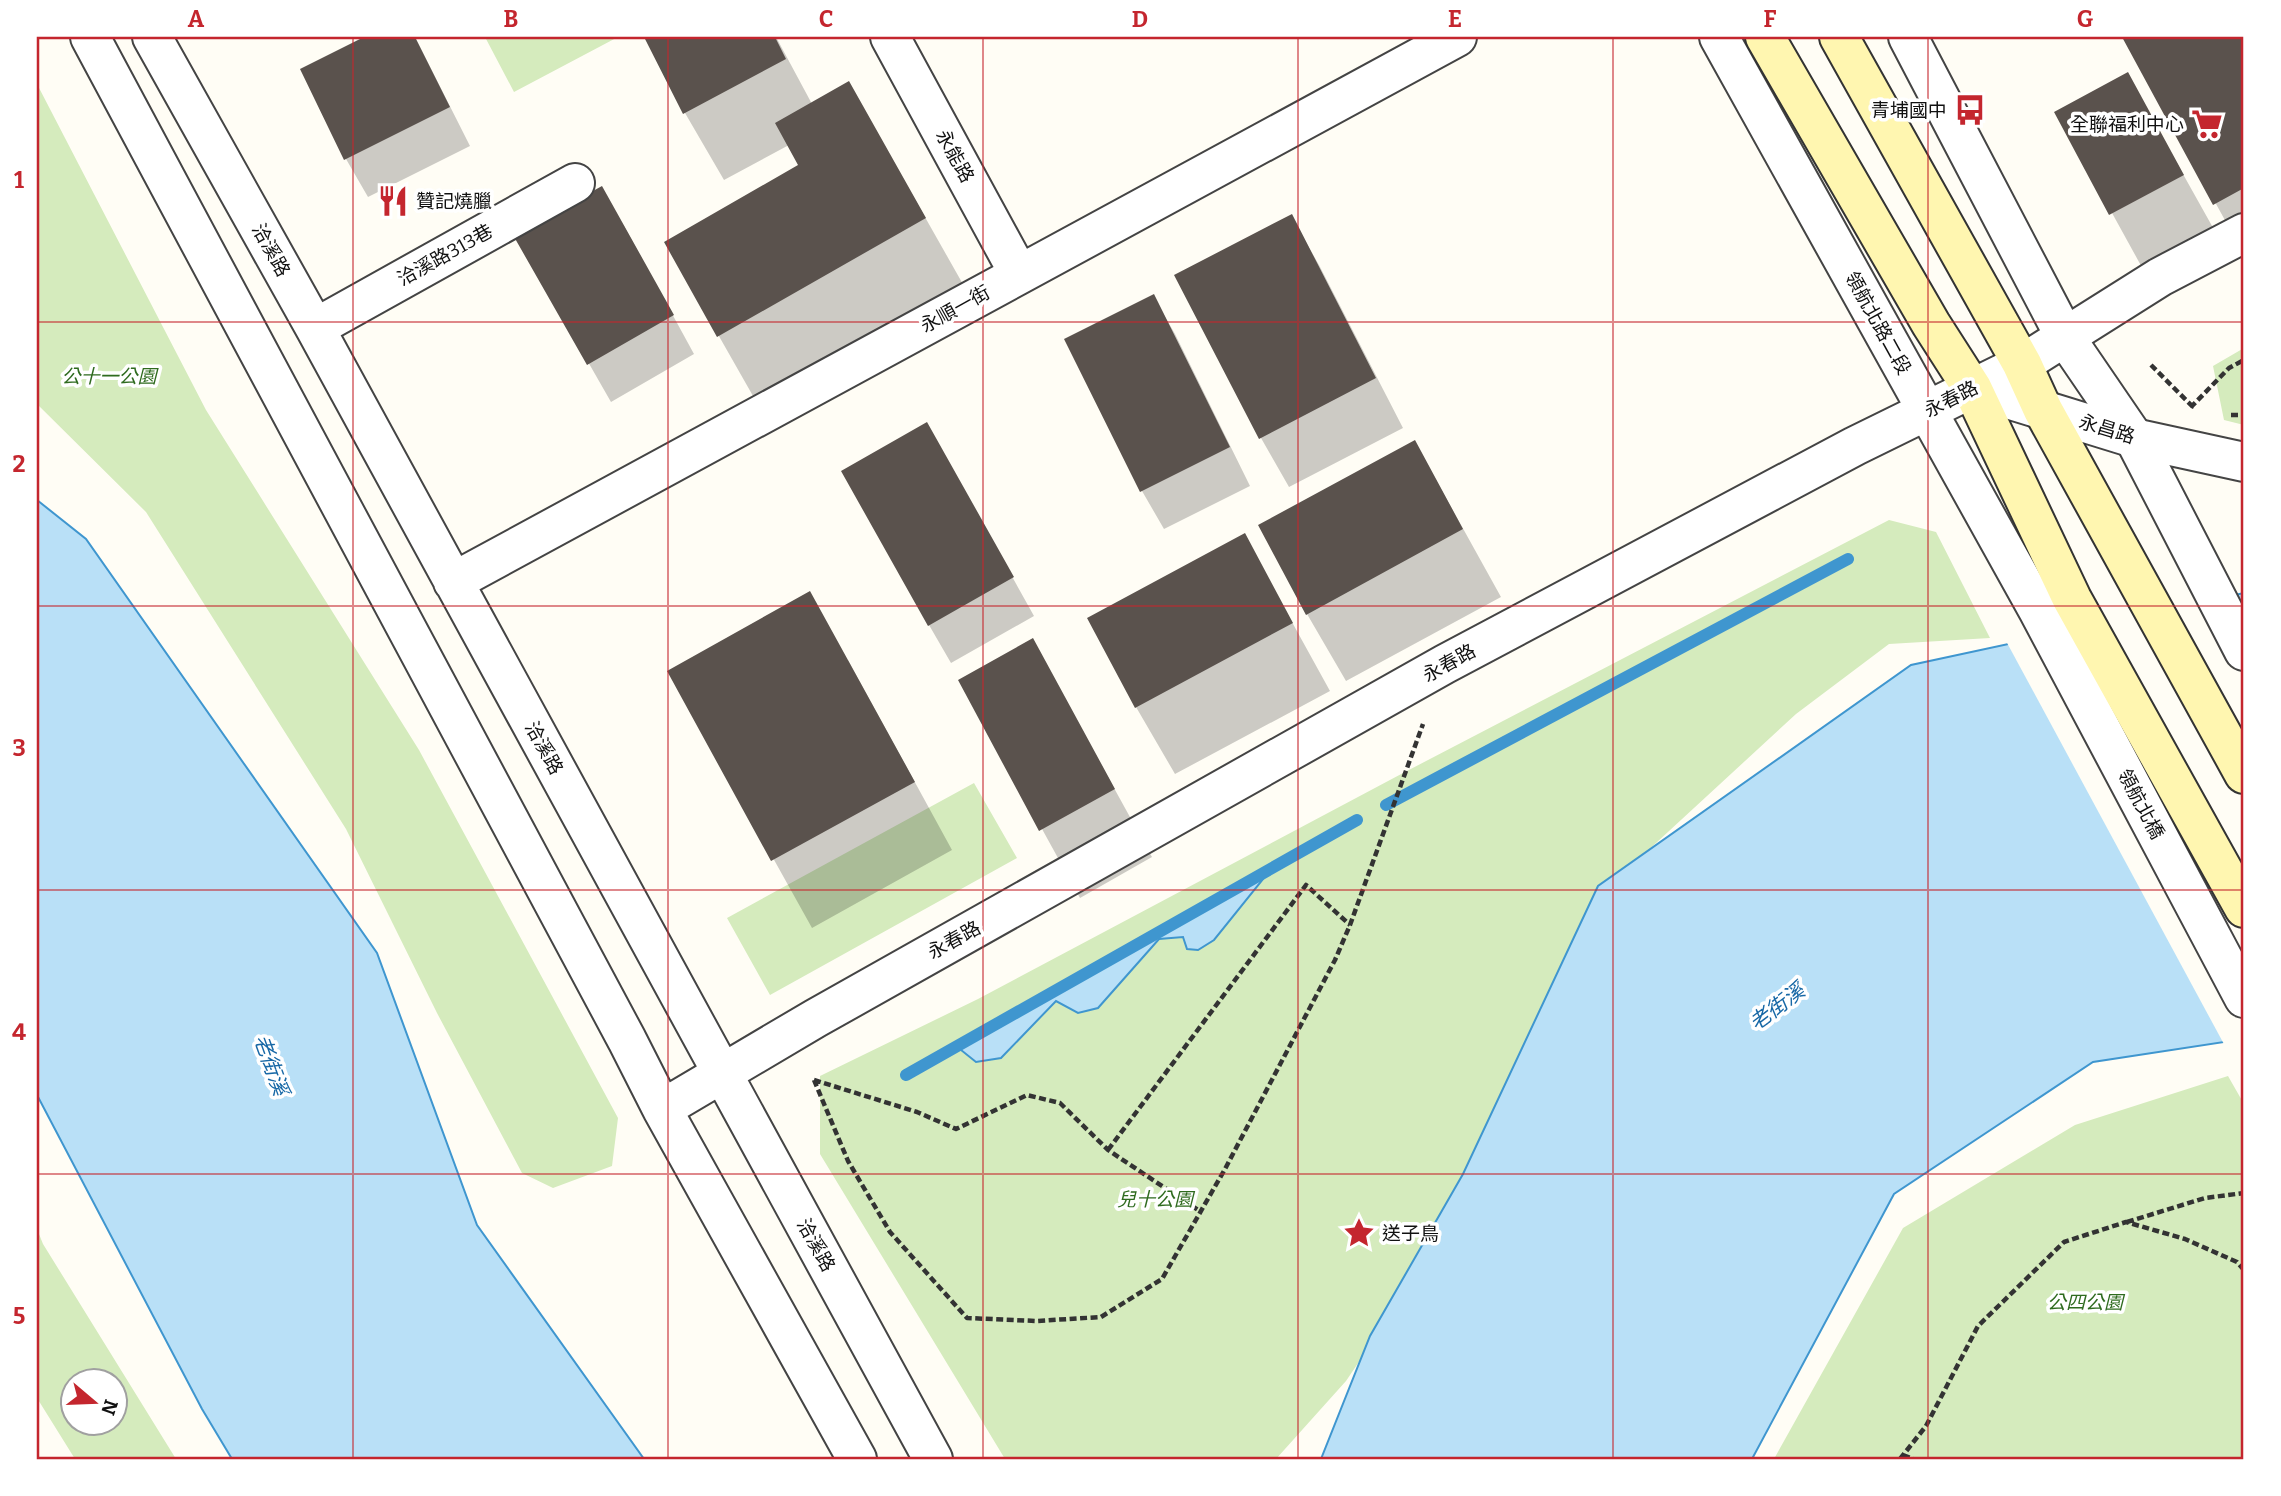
<svg xmlns="http://www.w3.org/2000/svg" width="2281" height="1496" viewBox="0 0 2281 1496" font-family="Bitter,'Noto Sans TC',serif">
<style>
.green{fill:#d5ebbd;fill-rule:evenodd}
.water{fill:#b9e0f7;stroke:#3f96cf;stroke-width:2}
.pier{fill:#fffdf5}
.shadow{fill:#0003}
.lines{fill:none;stroke-linecap:round;stroke-linejoin:round}
.stream{stroke:#3f96cf;stroke-width:12}
.building{fill:#5a524d}
.minor-casing{stroke:#444;stroke-width:42}
.tertiary-casing{stroke:#444;stroke-width:42}
.secondary-casing{stroke:#333;stroke-width:42}
.path{stroke:#333;stroke-width:4.5;stroke-dasharray:7 3.5;stroke-linecap:butt}
.minor{stroke:#fff;stroke-width:38}
.tertiary{stroke:#fff;stroke-width:38}
.secondary{stroke:#fff6b0;stroke-width:38}
.grid{fill:none;stroke:#c4262e;stroke-width:2;stroke-opacity:0.55}
.labels{text-anchor:middle;dominant-baseline:central;stroke-width:7;stroke-linejoin:round;paint-order:stroke}
.poi-label{font-size:19px;fill:#111;stroke:#fff;text-anchor:end}
.street-label{font-size:19px;fill:#111;stroke:#fff}
.park-label{font-size:19px;font-style:italic;fill:#2f6b1f;stroke:#fff}
.water-label{font-size:21px;font-style:italic;fill:#1768a6;stroke:#fff}
.neatline{fill:none;stroke:#c4262e;stroke-width:2.5}
.grid-label{font-size:23px;text-anchor:middle;font-weight:bold;fill:#c4262e}
</style>
<rect width="100%" height="100%" fill="#fffdf5"/>
<path class="green" d="M 485,37 L 618,37 L 514,92 Z
M 37,84 L 206,410 L 419,750 L 618,1118 L 612,1166 L 553,1188 L 522,1173 L 437,1013 L 346,829 L 146,512 L 37,404 Z
M 2244,348 L 2244,425 L 2224,420 L 2213,366 Z
M 1889,520 L 1936,532 L 1990,638 L 1889,644 L 1796,714 L 1605,890 L 1427,1261 L 1346,1381 L 1276,1459 L 1005,1459 L 820,1154 L 820,1076 L 978,999 L 1405,772 Z
M 974,783 L 1017,858 L 770,995 L 727,918 Z
M 2228,1076 L 2244,1104 L 2244,1459 L 1774,1459 L 1903,1228 L 2075,1125 Z
M 37,1229 L 43,1244 L 176,1459 L 75,1459 L 37,1398 ZM 116,1380 L 116,1422 L 74,1422 L 74,1380 Z"/>
<path class="water" d="M 37,500 L 86,539 L 377,953 L 477,1225 L 644,1459 L 232,1459 L 202,1409 L 37,1095 Z
M 2244,593 L 2244,1039 L 2093,1062 L 1894,1194 L 1752,1459 L 1321,1459 L 1370,1336 L 1463,1174 L 1598,886 L 1911,665 Z
M 1272,868 L 1214,940 L 1198,950 L 1187,949 L 1183,937 L 1159,939 L 1098,1008 L 1078,1013 L 1056,1001 L 1001,1058 L 976,1062 L 956,1046 Z"/>
<path class="pier" d="M 2225,594 L 2244,629 L 2244,1043 L 2225,1046 L 2006,641 Z"/>
<path class="shadow" d="M 368,37 L 415,37 L 470,146 L 368,197 L 346,159 L 302,70 Z
M 645,37 L 776,37 L 812,104 L 887,150 L 964,286 L 757,403 L 666,243 L 801,166 L 789,145 L 724,180 L 685,113 Z
M 2124,37 L 2244,37 L 2244,238 L 2237,242 Z
M 2127,74 L 2221,242 L 2150,282 L 2057,113 Z
M 1291,216 L 1319,265 L 1403,428 L 1289,487 L 1261,438 L 1176,275 Z
M 624,226 L 694,354 L 611,402 L 516,236 Z
M 1153,296 L 1175,334 L 1250,486 L 1164,529 L 1142,491 L 1066,340 Z
M 1415,442 L 1501,597 L 1346,681 L 1307,614 Z
M 948,462 L 1034,616 L 951,663 L 929,625 Z
M 1244,535 L 1330,691 L 1175,774 L 1136,707 Z
M 1033,641 L 1152,857 L 1080,898 L 960,680 Z
M 848,660 L 952,850 L 812,928 L 669,671 Z"/>
<g class="lines">
<path class="stream" d="M 1386,805 L 1848,559
M 906,1075 L 1357,820"/>
</g>
<path class="building" d="M 364,37 L 415,37 L 450,107 L 344,160 L 300,69 Z
M 644,37 L 775,37 L 786,59 L 683,114 Z
M 2122,37 L 2244,37 L 2244,188 L 2213,205 Z
M 2128,72 L 2184,175 L 2109,215 L 2054,112 Z
M 849,81 L 926,218 L 717,337 L 664,242 L 798,165 L 775,123 Z
M 602,186 L 674,315 L 587,365 L 513,235 Z
M 1292,214 L 1376,378 L 1259,439 L 1174,275 Z
M 1154,294 L 1230,447 L 1140,492 L 1064,339 Z
M 927,422 L 1014,577 L 928,626 L 841,471 Z
M 1415,440 L 1463,529 L 1306,615 L 1258,525 Z
M 1245,533 L 1293,623 L 1135,708 L 1087,618 Z
M 810,591 L 915,782 L 771,861 L 667,671 Z
M 1033,638 L 1115,789 L 1039,831 L 958,680 Z"/>
<g class="lines">
<defs>
<path id="minor" d="M 90,37 L 627,1040 L 662,1109 L 857,1459
M 152,37 L 315,328 L 933,1459
M 890,37 L 1019,274
M 315,328 L 575,183
M 1972,388 L 2134,438 L 2244,462
M 453,582 L 1457,37
M 662,1109 L 816,1018 L 1445,664 L 1855,446 L 2022,364 L 2160,277 L 2244,233"/>
<path id="tertiary" d="M 1719,37 L 2038,610 L 2244,998
M 1908,37 L 2065,337 L 2134,438 L 2244,651"/>
<path id="secondary" d="M 1765,37 L 1931,324 L 1972,388 L 2072,599 L 2244,908
M 1839,37 L 2022,364 L 2043,410 L 2244,774"/>
</defs>
<use href="#minor" class="minor-casing"/>
<use href="#tertiary" class="tertiary-casing"/>
<use href="#secondary" class="secondary-casing"/>
<path class="path" d="M 2151,365 L 2192,406
M 2194,407 L 2192,406 L 2229,368 L 2244,360
M 2231,415 L 2244,415
M 814,1080 L 848,1161 L 890,1232 L 967,1318 L 1037,1321 L 1101,1317 L 1162,1279 L 1225,1169 L 1335,960 L 1350,925 L 1423,724
M 814,1080 L 917,1112 L 956,1129 L 1027,1095 L 1060,1103 L 1108,1150 L 1201,1212
M 1108,1150 L 1306,885 L 1350,925
M 2127,1222 L 2205,1198 L 2244,1193
M 1903,1455 L 1913,1459
M 1900,1459 L 1926,1426 L 1978,1326 L 2064,1242 L 2126,1222 L 2185,1239 L 2237,1262 L 2244,1270"/>
<use href="#minor" class="minor"/>
<use href="#tertiary" class="tertiary"/>
<use href="#secondary" class="secondary"/>
</g>
<path class="grid" d="M 353,37 L 353,1459M 668,37 L 668,1459M 983,37 L 983,1459M 1298,37 L 1298,1459M 1613,37 L 1613,1459M 1928,37 L 1928,1459M 37,322 L 2244,322M 37,606 L 2244,606M 37,890 L 2244,890M 37,1174 L 2244,1174"/>
<defs>
<symbol id="bus-bare" viewBox="-9 -9 18 18"><path d="M-5-6H5V4H4V6H2V4H-2V6H-4V4H-5ZM-3.5-4V0h7V-4ZM-3.5 1.2v1.5H-2V1.2ZM2 1.2v1.5H3.5V1.2Z" fill="#c4262e" stroke="#fff" stroke-width="2.5" paint-order="stroke"/></symbol>
<symbol id="supermarket-bare" viewBox="-9 -9 18 18"><path d="M-6-5.5h2.5l.6 2H6L4.5 2H-2.5L-4.4-4H-6ZM-1.5 3.2a1.3 1.3 0 1 0 .1 0ZM3 3.2a1.3 1.3 0 1 0 .1 0Z" fill="#c4262e" stroke="#fff" stroke-width="2.5" paint-order="stroke"/></symbol>
<symbol id="restaurant-bare" viewBox="-9 -9 18 18"><path d="M-5-6h1v4h1v-4h1v4h1v-4h1v5L-1.5 .5V6h-2V.5L-5-1ZM5-6V6H3V1.5H1.5Q1.5-4 5-6Z" fill="#c4262e" stroke="#fff" stroke-width="2.5" paint-order="stroke"/></symbol>
<symbol id="sight-bare" viewBox="-9 -9 18 18"><path d="M0-6L1.8-2.2L6-1.7L2.9 1.2L3.7 5.4L0 3.3L-3.7 5.4L-2.9 1.2L-6-1.7L-1.8-2.2Z" fill="#c4262e" stroke="#fff" stroke-width="2.5" paint-order="stroke"/></symbol>
</defs>
<g fill-rule="evenodd">
<use href="#bus-bare" x="1948" y="88" width="44" height="44"/>
<use href="#supermarket-bare" x="2185" y="102" width="44" height="44"/>
<use href="#restaurant-bare" x="371" y="179" width="44" height="44"/>
<use href="#sight-bare" x="1337" y="1211" width="44" height="44"/>
</g>
<g class="labels">
<g class="poi-label">
<text x="1947" y="110">青埔國中</text>
<text x="2184" y="124">全聯福利中心</text>
<text x="416" y="201" text-anchor="start">贊記燒臘</text>
<text x="1382" y="1233" text-anchor="start">送子鳥</text>
</g>
<g class="street-label">
<text transform="translate(955 156) rotate(61)">永能路</text>
<text transform="translate(271 250) rotate(61)">洽溪路</text>
<text transform="translate(445 255) rotate(-29)">洽溪路313巷</text>
<text transform="translate(955 309) rotate(-29)">永順一街</text>
<text transform="translate(1878 323) rotate(61)">領航北路二段</text>
<text transform="translate(1951 399) rotate(-27)">永春路</text>
<text transform="translate(2107 429) rotate(17)">永昌路</text>
<text transform="translate(1449 663) rotate(-29)">永春路</text>
<text transform="translate(544 748) rotate(61)">洽溪路</text>
<text transform="translate(2141 804) rotate(62)">領航北橋</text>
<text transform="translate(954 940) rotate(-29)">永春路</text>
<text transform="translate(816 1245) rotate(61)">洽溪路</text>
</g>
<g class="park-label">
<text x="109" y="376">公十一公園</text>
<text x="1155" y="1199">兒十公園</text>
<text x="2085" y="1302">公四公園</text>
</g>
<g class="water-label">
<text transform="translate(1777 1007) rotate(-37)">老街溪</text>
<text transform="translate(271 1065) rotate(70)">老街溪</text>
</g>
</g>
<rect width="2281" height="1496" fill="none" stroke="#ffffff" stroke-width="77"/>
<g transform="translate(94 1402) rotate(109)"><circle r="33" fill="#ffffff" stroke="#a0a0a0" stroke-width="2"/>
<path d="M0-5L12 26L0 18L-12 26Z" fill="#c4262e"/>
<text y="-10" font-size="19" font-weight="bold" text-anchor="middle" fill="#111111">N</text>
</g>
<rect x="38" y="38" width="2204" height="1420" class="neatline"/>
<g class="grid-label">
<text x="196" y="27">A</text>
<text x="511" y="27">B</text>
<text x="826" y="27">C</text>
<text x="1140" y="27">D</text>
<text x="1455" y="27">E</text>
<text x="1770" y="27">F</text>
<text x="2085" y="27">G</text>
<text x="19" y="188">1</text>
<text x="19" y="472">2</text>
<text x="19" y="756">3</text>
<text x="19" y="1040">4</text>
<text x="19" y="1324">5</text>
</g>
</svg>
